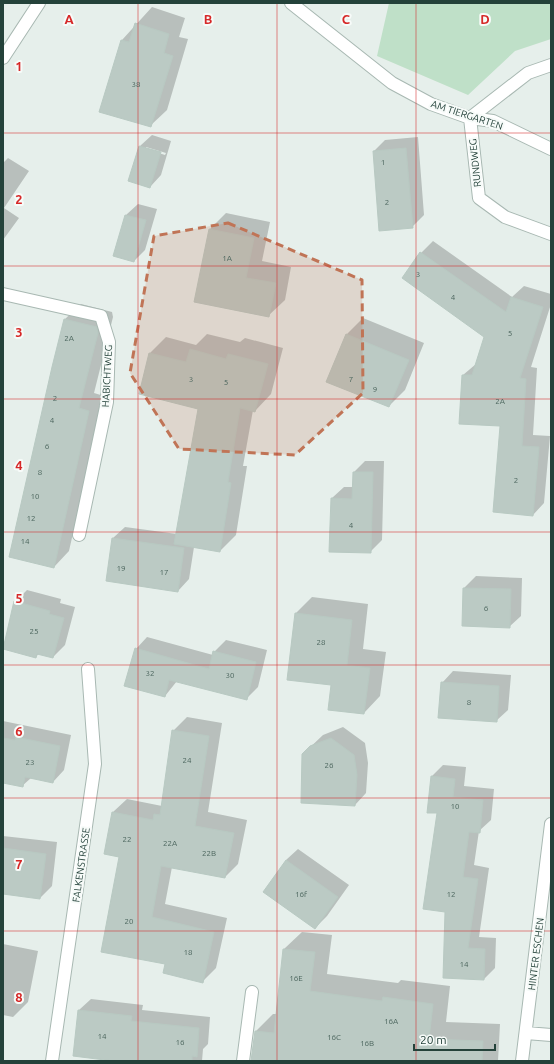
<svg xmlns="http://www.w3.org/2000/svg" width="554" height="1064" viewBox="0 0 554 1064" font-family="Ubuntu,sans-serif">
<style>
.green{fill:#bfe0c8}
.shadow{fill:#0003;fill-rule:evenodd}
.building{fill:#bbcac4;stroke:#b8c9c2}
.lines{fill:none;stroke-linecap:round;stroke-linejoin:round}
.street-casing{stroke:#a8b8b2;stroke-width:14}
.street{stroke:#fff;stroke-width:12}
.marked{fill:#c07456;fill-opacity:0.2;stroke:#c07456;stroke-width:3;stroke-dasharray:8 5;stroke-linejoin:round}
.grid{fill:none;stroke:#d62828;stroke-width:1;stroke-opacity:0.55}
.labels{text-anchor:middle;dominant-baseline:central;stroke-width:4;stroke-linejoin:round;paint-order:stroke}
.number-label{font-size:8px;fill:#4a645c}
.street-label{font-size:10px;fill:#24423a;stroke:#f7fbf9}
.grid-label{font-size:13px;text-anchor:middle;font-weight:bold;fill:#d62828;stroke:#f7fbf9;stroke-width:4;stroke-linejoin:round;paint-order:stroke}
</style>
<rect width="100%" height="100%" fill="#e6efeb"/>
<path class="green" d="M 389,3 L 551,3 L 551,39 L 515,51 L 468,95 L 377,56 Z"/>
<path class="shadow" d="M 152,7 L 185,18 L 179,37 L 188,39 L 167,110 L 150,126 L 122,40 Z
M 152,135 L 171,141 L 161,175 L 150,187 L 140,146 ZM 146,147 L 166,153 L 165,155 L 146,149 Z
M 418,137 L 424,215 L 412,227 L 374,151 L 385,140 Z
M 8,158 L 29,171 L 4,208 L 19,218 L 3,240 L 3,163 Z
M 138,204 L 157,209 L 145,250 L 134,261 L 114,255 L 126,215 Z
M 226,213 L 270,222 L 262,261 L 291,267 L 285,300 L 268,316 L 196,302 L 210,229 Z
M 433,241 L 512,297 L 524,286 L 551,294 L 551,304 L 531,367 L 537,368 L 533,435 L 550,436 L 544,503 L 533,515 L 501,426 L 463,375 L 476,364 L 485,336 L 403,278 L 421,253 Z
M 81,304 L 112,312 L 113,317 L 94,393 L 104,396 L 69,551 L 54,567 L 53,367 L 65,319 Z
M 363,318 L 424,343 L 405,390 L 389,406 L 328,381 L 347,334 Z
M 207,334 L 240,342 L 245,338 L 283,348 L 271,394 L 255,411 L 253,410 L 243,466 L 247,466 L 236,535 L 220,551 L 194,547 L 189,579 L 178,591 L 113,538 L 125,527 L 177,534 L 199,409 L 150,353 L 166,337 L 196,345 Z
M 365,461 L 384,461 L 382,540 L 370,552 L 332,498 L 344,487 L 353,487 L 354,472 Z
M 476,576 L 522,578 L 521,616 L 509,627 L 463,625 L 464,588 Z
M 27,590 L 61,599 L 60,603 L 75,607 L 65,645 L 53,657 L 39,653 L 36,657 L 3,648 L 15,602 Z
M 312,597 L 368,604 L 363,649 L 386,652 L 380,696 L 364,713 L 332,684 L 296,613 Z
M 147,637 L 213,655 L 214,652 L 226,640 L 267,650 L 258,687 L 246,699 L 177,681 L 165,696 L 136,649 Z
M 453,671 L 511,675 L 508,710 L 496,721 L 442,683 Z
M 187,717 L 222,723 L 208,812 L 247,820 L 238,864 L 225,877 L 172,867 L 165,904 L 227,918 L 216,968 L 202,982 L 166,963 L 120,856 L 113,812 L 127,799 L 162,806 L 173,731 Z
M 3,721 L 71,735 L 64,770 L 53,782 L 31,778 L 22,786 L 3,782 Z
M 343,727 L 365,743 L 368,763 L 366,793 L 355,805 L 303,754 L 323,735 Z
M 443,765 L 466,767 L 464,786 L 494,789 L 491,820 L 479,831 L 474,865 L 489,868 L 479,937 L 496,938 L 495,968 L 484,979 L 446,911 L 439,812 L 432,776 Z
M 3,836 L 57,842 L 52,886 L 40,898 L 3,893 Z
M 298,849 L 349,885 L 327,916 L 315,928 L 286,860 Z
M 302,932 L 332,935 L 327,974 L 398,983 L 401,980 L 450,986 L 446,1022 L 500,1024 L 498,1061 L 258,1061 L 256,1031 L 273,1014 L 277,1014 L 284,949 Z
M 3,944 L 38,951 L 28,1002 L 13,1017 L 3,1015 Z
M 91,999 L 143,1005 L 142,1010 L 210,1017 L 208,1044 L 203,1049 L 202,1061 L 121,1061 L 79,1010 Z"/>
<path class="building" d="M 135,23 L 169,34 L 164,53 L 173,56 L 151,127 L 99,112 L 121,40 L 129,42 Z
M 139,146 L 161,152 L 150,188 L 128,181 Z
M 406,148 L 413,228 L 379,231 L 373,151 Z
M 125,215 L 146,220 L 134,262 L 113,256 Z
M 209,229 L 254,238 L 246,278 L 276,283 L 269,317 L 194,302 Z
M 420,252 L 506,312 L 511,297 L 543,307 L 520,378 L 526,379 L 522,446 L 539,447 L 533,516 L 493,512 L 500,426 L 459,424 L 462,375 L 472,375 L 484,337 L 402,278 Z
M 64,319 L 97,327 L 98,333 L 79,408 L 89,411 L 54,568 L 9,557 L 52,367 Z
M 346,334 L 409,360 L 389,407 L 326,382 Z
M 190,349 L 226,359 L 228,354 L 268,364 L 255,412 L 240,408 L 228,482 L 231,483 L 220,552 L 174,544 L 198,409 L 139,394 L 149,353 L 186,362 Z
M 353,472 L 373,472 L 371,553 L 329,552 L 331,498 L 352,499 Z
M 112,538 L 184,548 L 178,592 L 106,581 Z
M 463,588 L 511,589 L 510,628 L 462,626 Z
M 14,601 L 50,611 L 49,614 L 64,618 L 53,658 L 37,654 L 36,658 L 3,649 Z
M 295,613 L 352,620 L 347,665 L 370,668 L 364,714 L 328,710 L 331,685 L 287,680 Z
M 135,648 L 209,669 L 213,651 L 256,662 L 247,700 L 169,680 L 165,697 L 124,686 Z
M 441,682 L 499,686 L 497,722 L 438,718 Z
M 172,730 L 209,736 L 195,826 L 234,833 L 225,878 L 161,866 L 152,917 L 214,932 L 203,983 L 163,973 L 165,964 L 101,952 L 119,857 L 104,854 L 112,812 L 153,820 L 154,814 L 160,815 Z
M 16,737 L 60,746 L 53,783 L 25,777 L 23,787 L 3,783 L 3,738 L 15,740 Z
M 331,738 L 354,755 L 357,775 L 355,806 L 301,803 L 302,754 L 310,746 Z
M 431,776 L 455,779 L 453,797 L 483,800 L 480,833 L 469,832 L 463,877 L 478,879 L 468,948 L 485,949 L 484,980 L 443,978 L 445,912 L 423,909 L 437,813 L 427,813 Z
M 3,848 L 46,854 L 40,899 L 3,894 Z
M 286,860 L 338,897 L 315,929 L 263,892 Z
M 283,949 L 315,952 L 310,991 L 382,1001 L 383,997 L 433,1004 L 429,1039 L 483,1041 L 482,1061 L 251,1061 L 255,1031 L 274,1033 Z
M 78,1010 L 132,1016 L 131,1021 L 199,1028 L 197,1057 L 192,1056 L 192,1061 L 113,1061 L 73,1056 Z"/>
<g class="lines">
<defs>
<path id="street" d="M 291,3 L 392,83 L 431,104 L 470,118 L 493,121 L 551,149
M 3,58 L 39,3
M 551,65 L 528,73 L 470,118 L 479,198 L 505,217 L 551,234
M 3,294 L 101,316 L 109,342 L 107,402 L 79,535
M 526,1033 L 551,1035
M 52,1061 L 95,764 L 88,669
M 243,1061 L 252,992
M 522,1061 L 551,824"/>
</defs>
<use href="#street" class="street-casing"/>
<use href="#street" class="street"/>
</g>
<path class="marked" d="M 228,223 L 362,280 L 363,393 L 295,455 L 179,449 L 130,373 L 154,236 Z"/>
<path class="grid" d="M 138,3 L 138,1061M 277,3 L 277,1061M 416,3 L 416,1061M 3,133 L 551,133M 3,266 L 551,266M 3,399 L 551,399M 3,532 L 551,532M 3,665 L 551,665M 3,798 L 551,798M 3,931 L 551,931"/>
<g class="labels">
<g class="number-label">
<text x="136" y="84">38</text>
<text x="383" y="162">1</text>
<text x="387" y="202">2</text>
<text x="227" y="258">1A</text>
<text x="418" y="274">3</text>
<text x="453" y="297">4</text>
<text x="510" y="333">5</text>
<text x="69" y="338">2A</text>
<text x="191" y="379">3</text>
<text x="351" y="379">7</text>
<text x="226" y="382">5</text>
<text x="375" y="389">9</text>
<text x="55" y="398">2</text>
<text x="500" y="401">2A</text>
<text x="52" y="420">4</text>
<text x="47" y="446">6</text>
<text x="40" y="472">8</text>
<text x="516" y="480">2</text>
<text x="35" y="496">10</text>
<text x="31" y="518">12</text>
<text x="351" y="525">4</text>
<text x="25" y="541">14</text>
<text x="121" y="568">19</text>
<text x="164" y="572">17</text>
<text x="486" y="608">6</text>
<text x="34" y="631">25</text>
<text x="321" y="642">28</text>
<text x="150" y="673">32</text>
<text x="230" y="675">30</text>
<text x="469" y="702">8</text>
<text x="187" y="760">24</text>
<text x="30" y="762">23</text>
<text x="329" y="765">26</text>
<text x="455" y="806">10</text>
<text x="127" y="839">22</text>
<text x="170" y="843">22A</text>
<text x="209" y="853">22B</text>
<text x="301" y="894">16f</text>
<text x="451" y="894">12</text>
<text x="129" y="921">20</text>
<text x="188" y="952">18</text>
<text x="464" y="964">14</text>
<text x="296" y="978">16E</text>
<text x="391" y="1021">16A</text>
<text x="102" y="1036">14</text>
<text x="334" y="1037">16C</text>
<text x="180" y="1042">16</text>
<text x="367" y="1043">16B</text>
</g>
<g class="street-label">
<text transform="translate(467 115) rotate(18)">AM TIERGARTEN</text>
<text transform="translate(475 163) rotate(-96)">RUNDWEG</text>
<text transform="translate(107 376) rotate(-87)">HABICHTWEG</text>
<text transform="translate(81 865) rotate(-82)">FALKENSTRASSE</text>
<text transform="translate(536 954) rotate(-83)">HINTER ESCHEN</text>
</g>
</g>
<g class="grid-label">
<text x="69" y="24">A</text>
<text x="208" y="24">B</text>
<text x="346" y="24">C</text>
<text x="485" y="24">D</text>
<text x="19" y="71">1</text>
<text x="19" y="204">2</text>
<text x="19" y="337">3</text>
<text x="19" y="470">4</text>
<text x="19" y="603">5</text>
<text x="19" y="736">6</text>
<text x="19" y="869">7</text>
<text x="19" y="1002">8</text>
</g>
<rect width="554" height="1064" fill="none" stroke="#24423a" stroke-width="8"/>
<path d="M414 1044v6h81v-6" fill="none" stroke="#24423a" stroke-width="2"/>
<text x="420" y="1044" font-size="12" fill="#24423a" stroke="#f7fbf9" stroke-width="3" paint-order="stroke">20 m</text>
</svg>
